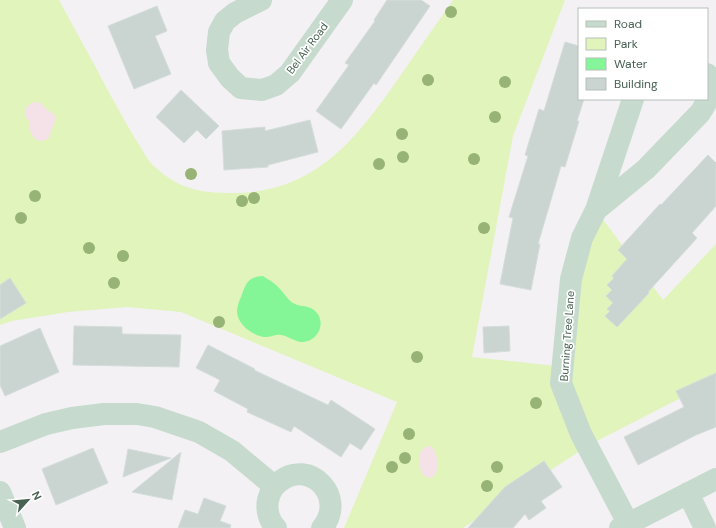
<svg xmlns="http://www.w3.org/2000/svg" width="716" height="528" viewBox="0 0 716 528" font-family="'DM Sans',sans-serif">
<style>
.green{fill:#e1f4bc}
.sand{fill:#f5e1e8}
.water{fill:#85f697}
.building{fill:#cad4d0;stroke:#d4ddda}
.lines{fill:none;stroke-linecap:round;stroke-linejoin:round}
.minor{stroke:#c6dace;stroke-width:22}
.tree{fill:#97b375}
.labels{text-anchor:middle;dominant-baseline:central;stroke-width:3.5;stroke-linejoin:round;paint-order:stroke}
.street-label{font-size:11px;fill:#476152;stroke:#fff}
</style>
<rect width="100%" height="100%" fill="#f3f1f4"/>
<path class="green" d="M 0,0 L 59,0 C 74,28 90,56 105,85 C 115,103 125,122 136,140 C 142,148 147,161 155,167 C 179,189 200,193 232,193 C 314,193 355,141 398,79 C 416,53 435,26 453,0 L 565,0 L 513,136 L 472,357 L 556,366 L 596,210 L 663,300 L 716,244 L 716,380 L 589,445 L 463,528 L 344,528 L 397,402 L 181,312 L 127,307 L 68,312 L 12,321 L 0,325 Z"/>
<path class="sand" d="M 34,102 L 41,103 L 47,110 L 55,115 L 56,118 L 48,139 L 42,141 L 37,140 L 33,137 L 30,131 L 29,121 L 25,116 C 24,108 28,105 34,102 Z
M 428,446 L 432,447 C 438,455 440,468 434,476 L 430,478 L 424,476 C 418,467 415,451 428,446 Z"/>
<path class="water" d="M 263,276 C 269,280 275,283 280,289 C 285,294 288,301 295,304 C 301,307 308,305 314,310 C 328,321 318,343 301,342 C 296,342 288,336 281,335 C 276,334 272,337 267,337 C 254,337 237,325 237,311 C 237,307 239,301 241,297 C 246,283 248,277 263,276 Z"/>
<path class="building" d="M 387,0 L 421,0 L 430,6 L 376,85 L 374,83 L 341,129 L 316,111 L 349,65 L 345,63 L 375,21 L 374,20 Z
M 157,6 L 167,31 L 155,36 L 171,74 L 134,89 L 108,26 Z
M 565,42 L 579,46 L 579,99 L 584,99 L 577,121 L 579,121 L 565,167 L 561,166 L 538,244 L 540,244 L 531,290 L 500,284 L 513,218 L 509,217 L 528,156 L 525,155 L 539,109 L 544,111 Z
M 181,90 L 219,126 L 206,139 L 197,130 L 184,143 L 156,117 Z
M 310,120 L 318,152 L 268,165 L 268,167 L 224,170 L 222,131 L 265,127 L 265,131 Z
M 708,155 L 716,163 L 716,206 L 692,233 L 697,238 L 648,292 L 649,293 L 617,327 L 605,316 L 610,311 L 607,309 L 613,303 L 606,296 L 612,290 L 607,285 L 614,278 L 612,276 L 627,259 L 618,250 L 660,204 L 661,205 Z
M 10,278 L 26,303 L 0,319 L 0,285 Z
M 74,326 L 122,327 L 122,334 L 181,335 L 179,367 L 73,365 Z
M 509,326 L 510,351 L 484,353 L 483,327 Z
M 40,328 L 59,372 L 5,396 L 0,385 L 0,346 Z
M 208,345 L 255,369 L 254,370 L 328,405 L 331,400 L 375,429 L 361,450 L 350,443 L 341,457 L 294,426 L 291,432 L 247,412 L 248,409 L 214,391 L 220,380 L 196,368 Z
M 716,373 L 716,427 L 696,435 L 638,465 L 624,437 L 684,407 L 676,391 Z
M 93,448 L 108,483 L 56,505 L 42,469 Z
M 128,449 L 171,458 L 123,477 Z
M 181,452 L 172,500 L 132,492 Z
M 544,461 L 562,487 L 541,501 L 546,508 L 529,520 L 525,514 L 513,528 L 468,528 L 505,487 Z
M 204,498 L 226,506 L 220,521 L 231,525 L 230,528 L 178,528 L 185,510 L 198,514 Z"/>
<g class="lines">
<path class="minor" d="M 261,0 L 235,13 L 225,21 L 219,32 L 217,50 L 219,63 L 230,78 L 241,88 L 262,90 L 276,85 L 290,73 L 342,0
M 596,210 L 646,169 L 700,113 C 708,101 715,88 707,74
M 0,442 L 46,424 L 72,418 L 104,414 L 137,414 L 155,417 L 199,432 L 232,451 L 274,486
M 0,492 L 15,528
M 688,493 L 705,528
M 628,523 L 581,434 L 561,383 L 571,279 L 582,238 L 596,210 L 633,99
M 276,528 C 269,521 266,510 268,500 C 270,492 273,486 279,482 C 309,457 348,497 322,528
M 620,528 L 716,479"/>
</g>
<g class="tree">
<circle cx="451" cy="12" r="6"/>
<circle cx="428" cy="80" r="6"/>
<circle cx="505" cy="82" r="6"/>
<circle cx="495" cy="117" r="6"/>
<circle cx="402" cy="134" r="6"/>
<circle cx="403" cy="157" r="6"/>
<circle cx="474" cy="159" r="6"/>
<circle cx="379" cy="164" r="6"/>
<circle cx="191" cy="174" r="6"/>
<circle cx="35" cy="196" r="6"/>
<circle cx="254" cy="198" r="6"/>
<circle cx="242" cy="201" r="6"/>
<circle cx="21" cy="218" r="6"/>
<circle cx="484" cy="228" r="6"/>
<circle cx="89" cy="248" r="6"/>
<circle cx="123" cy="256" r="6"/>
<circle cx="114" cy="283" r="6"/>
<circle cx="219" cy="322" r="6"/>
<circle cx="417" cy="357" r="6"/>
<circle cx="536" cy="403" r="6"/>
<circle cx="409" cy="434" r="6"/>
<circle cx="405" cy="458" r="6"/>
<circle cx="392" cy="467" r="6"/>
<circle cx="497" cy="467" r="6"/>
<circle cx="487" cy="486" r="6"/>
</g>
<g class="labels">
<g class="street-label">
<text transform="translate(307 48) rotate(-53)">Bel Air Road</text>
<text transform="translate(567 336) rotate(-86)">Burning Tree Lane</text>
</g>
</g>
<rect x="578" y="8" width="130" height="92" fill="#ffffff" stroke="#b5c0ba"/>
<rect x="586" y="21" width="20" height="6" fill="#c6dace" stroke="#b5c0ba"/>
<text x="614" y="28" font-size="12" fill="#476152">Road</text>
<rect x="586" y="38" width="20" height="12" fill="#e1f4bc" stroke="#b5c0ba"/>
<text x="614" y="48" font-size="12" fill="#476152">Park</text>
<rect x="586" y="58" width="20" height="12" fill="#85f697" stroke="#b5c0ba"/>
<text x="614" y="68" font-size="12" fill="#476152">Water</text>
<rect x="586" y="78" width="20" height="12" fill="#cad4d0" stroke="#b5c0ba"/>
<text x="614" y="88" font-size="12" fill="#476152">Building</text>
<g transform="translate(28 500) rotate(63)" stroke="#ffffff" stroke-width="3" paint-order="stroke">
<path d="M0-3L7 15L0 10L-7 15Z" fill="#476152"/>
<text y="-6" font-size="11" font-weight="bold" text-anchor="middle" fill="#476152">N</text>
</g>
</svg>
